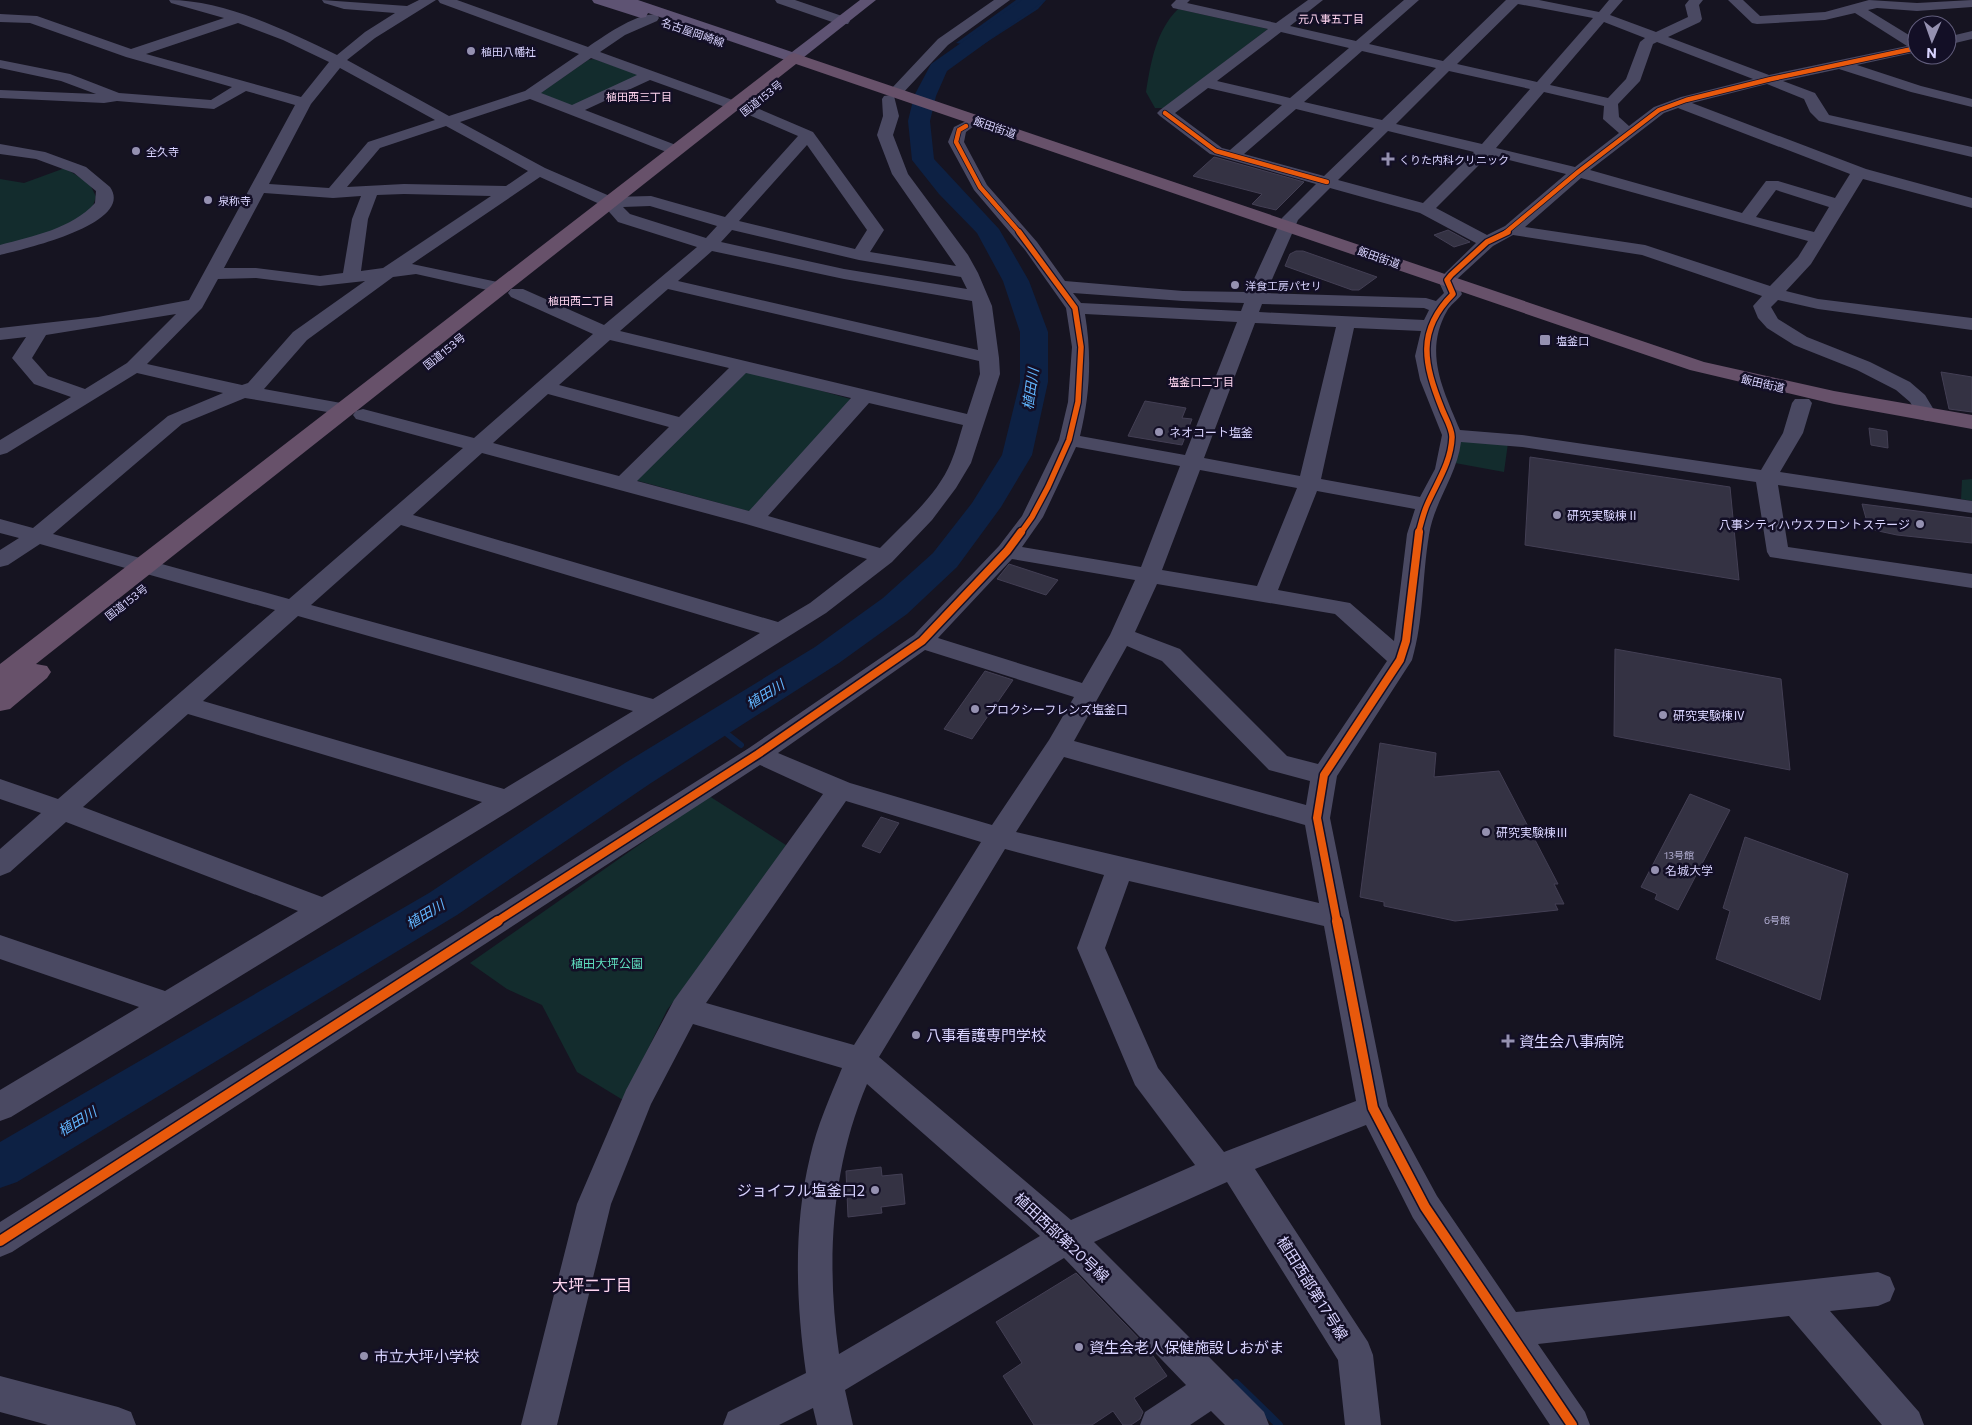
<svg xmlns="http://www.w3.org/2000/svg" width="1972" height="1425" viewBox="0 0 1972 1425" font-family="Commissioner,'Noto Sans JP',sans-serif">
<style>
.green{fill:#132c2d}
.water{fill:#0d2144}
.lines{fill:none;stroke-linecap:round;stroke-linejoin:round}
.stream-far1{stroke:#0d2144;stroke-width:6}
.stream{stroke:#0d2144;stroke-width:8}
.river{fill:#0d2144;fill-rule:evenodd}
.building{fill:#343243;stroke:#433f54}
.minor{fill:#4a4962;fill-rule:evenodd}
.major{fill:#5e5373;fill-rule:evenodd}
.highway{fill:#67516a;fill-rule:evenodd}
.cycleway-far3-casing{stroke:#130f26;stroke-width:6}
.cycleway-far2-casing{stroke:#130f26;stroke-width:8}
.cycleway-far1-casing{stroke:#130f26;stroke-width:11}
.cycleway-casing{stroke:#130f26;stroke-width:13}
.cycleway-far3{stroke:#e8590c;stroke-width:4.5}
.cycleway-far2{stroke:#e8590c;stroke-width:5.5}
.cycleway-far1{stroke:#e8590c;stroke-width:8}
.cycleway{stroke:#e8590c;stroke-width:10}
.poi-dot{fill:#9591b1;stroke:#130f26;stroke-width:2}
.labels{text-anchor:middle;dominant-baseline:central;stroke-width:5;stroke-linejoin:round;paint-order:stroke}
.number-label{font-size:10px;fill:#b0acd0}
.far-neighbourhood-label{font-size:11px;fill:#ffd6f0;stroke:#130f26}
.far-street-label{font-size:11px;fill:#d9d4ff;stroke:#130f26}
.far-poi-label{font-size:11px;fill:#d9d4ff;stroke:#130f26;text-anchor:start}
.poi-label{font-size:12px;fill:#d9d4ff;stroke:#130f26;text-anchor:start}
.park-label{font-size:12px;fill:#5fe0c0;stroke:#130f26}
.water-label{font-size:14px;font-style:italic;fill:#62b6ff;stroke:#130f26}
.near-poi-label{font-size:15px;fill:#d9d4ff;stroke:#130f26;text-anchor:start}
.near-street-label{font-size:15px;fill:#d9d4ff;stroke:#130f26}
.near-neighbourhood-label{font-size:16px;fill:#ffd6f0;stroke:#130f26}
</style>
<rect width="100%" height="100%" fill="#161421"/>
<path class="green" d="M 1178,9 L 1268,29 L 1164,108 L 1155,108 L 1146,92 C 1151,61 1156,31 1178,9 Z
M 594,59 L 643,76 L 573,108 L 539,94 L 588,60 Z
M 65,168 L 90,184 L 96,197 L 91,211 L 72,225 L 0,248 L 0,179 L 24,183 Z
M 743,369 L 854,400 L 752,512 L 635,480 Z
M 1459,439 L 1508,443 L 1504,472 L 1455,463 Z
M 1972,479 L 1972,501 L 1961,499 L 1962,480 Z
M 709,796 L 789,847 L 667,1010 L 623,1100 L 577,1072 L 542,1005 L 507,989 L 470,963 Z"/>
<path class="water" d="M 1016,0 L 1046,0 L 1038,9 L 979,47 L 956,43 Z"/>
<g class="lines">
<path class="stream-far1" d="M 716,725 L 741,745"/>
<path class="stream" d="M 1236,1383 L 1279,1425"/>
<path class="river" d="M 1022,0 L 1045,0 L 947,71 L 936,96 L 930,121 L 934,159 L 999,229 L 1029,281 L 1048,332 L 1048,382 L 1032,455 L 1001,507 L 957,567 L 907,614 L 839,663 L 651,783 L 457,915 L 17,1182 L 0,1188 L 0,1142 L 429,893 L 625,763 L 815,647 L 883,598 L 933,553 L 972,503 L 1002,455 L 1020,382 L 1020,332 L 1003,281 L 977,233 L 939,194 L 912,160 L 908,121 L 914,96 L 931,64 Z"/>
</g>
<path class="building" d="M 1214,157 L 1218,158 L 1304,182 L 1276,210 L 1259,206 L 1252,204 L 1262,194 L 1193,176 Z
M 1448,230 L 1470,242 L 1454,247 L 1434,235 Z
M 1296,251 L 1303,251 L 1377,277 L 1359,290 L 1352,290 L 1285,266 L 1290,254 Z
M 1941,372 L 1972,377 L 1972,412 L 1949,409 Z
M 1145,401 L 1186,408 L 1182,418 L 1192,419 L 1182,445 L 1128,436 Z
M 1869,428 L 1887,431 L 1888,448 L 1871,445 Z
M 1530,457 L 1730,487 L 1739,580 L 1525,545 Z
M 1862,504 L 1972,518 L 1972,543 L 1897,535 L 1869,529 Z
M 1009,564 L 1058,580 L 1046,595 L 997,579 Z
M 1615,649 L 1781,679 L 1790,770 L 1614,736 Z
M 985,671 L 1013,680 L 972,739 L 944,729 Z
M 1380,743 L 1436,753 L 1434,777 L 1499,771 L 1558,884 L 1554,884 L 1564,904 L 1555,904 L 1558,910 L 1455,921 L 1384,906 L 1384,902 L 1360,897 Z
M 1690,794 L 1730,810 L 1678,910 L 1655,899 L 1657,894 L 1641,887 Z
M 881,817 L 899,823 L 880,853 L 862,846 Z
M 1745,837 L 1848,874 L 1820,1000 L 1716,959 L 1730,911 L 1723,908 Z
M 881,1167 L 882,1176 L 902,1174 L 905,1204 L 881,1207 L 882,1213 L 848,1217 L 846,1171 Z
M 1076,1273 L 1146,1346 L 1167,1376 L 1134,1398 L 1143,1412 L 1140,1419 L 1131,1425 L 1123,1425 L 1113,1411 L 1092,1425 L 1034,1425 L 1003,1376 L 1022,1363 L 996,1322 Z"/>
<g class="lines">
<path class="minor" d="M 169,0 C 225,0 287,31 337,55 L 365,32 L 395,13 L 344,9 L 324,3 L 322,0 L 407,6 L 419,0 L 436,0 L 375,38 L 347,60 L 449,116 L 525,91 L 579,54 L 440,3 L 438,0 L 457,0 L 588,47 C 603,37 639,11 657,15 L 659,18 L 657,21 L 625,35 L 600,52 L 738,102 L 740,105 L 738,108 L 728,108 L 650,80 L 585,110 L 681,147 L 683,150 L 681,153 L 669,153 L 530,99 L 460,122 L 545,168 L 612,197 L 651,196 L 725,217 L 798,136 L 742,112 L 740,109 L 742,106 L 752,106 L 813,132 L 884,230 L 870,252 L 956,266 L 892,174 L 877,135 L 883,116 L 882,99 L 884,96 L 891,95 L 889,92 L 891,89 L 938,39 L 994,0 L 1010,0 L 948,45 L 901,95 L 894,96 L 899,116 L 893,135 L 908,174 L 968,255 L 978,273 L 992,306 L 999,358 L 1000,374 L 971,463 L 956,488 L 932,520 L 892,562 L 826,613 L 516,807 L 11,1117 L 0,1121 L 0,1090 L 139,1007 L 0,959 L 0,935 L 165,991 L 298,911 L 66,822 L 10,872 L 0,876 L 0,849 L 41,813 L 0,799 L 0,779 L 58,799 L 275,610 L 40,544 L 8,565 L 0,567 L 0,550 L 19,538 L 0,533 L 0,519 L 33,528 L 168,416 L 223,393 L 137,373 L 7,453 L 0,455 L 0,440 L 71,397 L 34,384 L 12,358 L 26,337 L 0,340 L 0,328 L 98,317 L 189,300 L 295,105 L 246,91 L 214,109 L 117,101 L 104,103 L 0,98 L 0,90 L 96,94 L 61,81 L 0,68 L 0,60 L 70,74 L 119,93 L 211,100 L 232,87 L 126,57 L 30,23 L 0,22 L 0,14 L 37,16 L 131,49 L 224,18 L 171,3 ZM 238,23 L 283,40 L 329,62 L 301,97 L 146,54 ZM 591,58 L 637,75 L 572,105 L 541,93 ZM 340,68 L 435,120 L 368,142 L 329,188 L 269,184 L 311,104 ZM 446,126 L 528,171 L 506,186 L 404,184 L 347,187 L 380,148 ZM 807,145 L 867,230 L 855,249 L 739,221 ZM 540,177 L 604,206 L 618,222 L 697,247 L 604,325 L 523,289 L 511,289 L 508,293 L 511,297 L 593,334 L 474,438 L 363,409 L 356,411 L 353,415 L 356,419 L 463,448 L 289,599 L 53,534 L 182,424 L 245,398 L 345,415 L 352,413 L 355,409 L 352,405 L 264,389 L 307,340 L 393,277 L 416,274 L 501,293 L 507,292 L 510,288 L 507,284 L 412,264 ZM 264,193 L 333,198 L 361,196 L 352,219 L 343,273 L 320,276 L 256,268 L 224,268 ZM 404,194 L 491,196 L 383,268 L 361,271 L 368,219 L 377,195 ZM 650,206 L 717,226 L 706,238 L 630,214 L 623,207 ZM 732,230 L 859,260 L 961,277 L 967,289 L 844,269 L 721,242 ZM 712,251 L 844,279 L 972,301 L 978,350 L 678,281 ZM 256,278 L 320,286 L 365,281 L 293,332 L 248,383 L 242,385 L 147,364 L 202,308 L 218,279 ZM 668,289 L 979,361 L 980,374 L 967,414 L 620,331 ZM 176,314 L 127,363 L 85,389 L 48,376 L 32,358 L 46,335 ZM 610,340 L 729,368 L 679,417 L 559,385 ZM 746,373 L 851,398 L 749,511 L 637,481 ZM 548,394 L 669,427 L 619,476 L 493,443 ZM 869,403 L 963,425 C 959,438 956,450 951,462 C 937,496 904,523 880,548 L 768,516 ZM 482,453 L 746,524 L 867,559 L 810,603 L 778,622 L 413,515 ZM 401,525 L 760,633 L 653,699 L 311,605 ZM 298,616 L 633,711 L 504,789 L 203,701 ZM 188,714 L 482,802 L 322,897 L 83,807 Z
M 775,0 L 795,0 L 848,18 L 850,21 L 848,24 L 838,24 L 777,3 Z
M 1176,0 L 1190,0 L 1187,3 L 1276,23 L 1308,0 L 1323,0 L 1290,26 L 1356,41 L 1404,0 L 1419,0 L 1369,44 L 1443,61 L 1506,0 L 1539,0 L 1599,12 L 1609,0 L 1623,0 L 1610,15 L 1656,32 L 1688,17 L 1685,5 L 1689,0 L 1703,0 L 1699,5 L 1702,19 L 1700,22 L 1668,37 L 1769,75 L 1907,46 L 1855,13 L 1825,20 L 1757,24 L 1752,23 L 1728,0 L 1743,0 L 1760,16 L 1825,12 L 1869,0 L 1917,3 L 1972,0 L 1972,7 L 1917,11 L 1877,8 L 1868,10 L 1917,40 L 1917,52 L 1857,65 L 1921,86 L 1972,99 L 1972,107 L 1911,92 L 1839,69 L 1783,81 L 1815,93 L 1829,115 L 1972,147 L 1972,157 L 1819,121 L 1810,112 L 1804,99 L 1767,84 L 1692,103 L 1866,169 L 1972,198 L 1972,208 L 1863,179 L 1811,264 L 1786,291 L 1818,299 L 1972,318 L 1972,330 L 1818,309 L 1778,300 L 1771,307 L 1778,319 L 1807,337 L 1870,362 L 1910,382 L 1925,395 L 1937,415 L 1934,419 L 1927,421 L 1920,419 L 1910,402 L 1896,390 L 1857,370 L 1794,345 L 1767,328 L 1758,318 L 1753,306 L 1762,296 L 1642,255 L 1513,235 L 1493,246 L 1456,280 L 1462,294 C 1458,300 1450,305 1447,311 C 1423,353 1444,391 1460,430 L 1522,435 L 1761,470 L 1783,433 L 1792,403 L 1795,399 L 1809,399 L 1812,403 L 1803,433 L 1780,472 L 1972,501 L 1972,513 L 1778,485 L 1788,547 L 1972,574 L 1972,588 L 1770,557 L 1767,552 L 1756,482 L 1522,447 L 1461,442 C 1457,475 1434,502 1429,535 C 1422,577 1424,620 1412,660 L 1337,776 L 1330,818 L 1388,1106 L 1437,1196 L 1516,1312 L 1878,1272 L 1890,1277 L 1895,1289 L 1890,1301 L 1878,1306 L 1830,1311 L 1919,1412 L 1924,1425 L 1882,1425 L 1789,1316 L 1538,1344 L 1585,1412 L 1590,1425 L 1550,1425 L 1413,1218 L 1366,1125 L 1255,1169 L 1368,1342 L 1373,1355 L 1381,1425 L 1345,1425 L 1338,1360 L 1227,1182 L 1094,1242 L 1264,1412 L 1269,1425 L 1225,1425 L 1211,1411 L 1190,1425 L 1140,1425 L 1145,1412 L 1186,1385 L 1064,1258 L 845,1390 L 853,1425 L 817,1425 L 813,1408 L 779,1425 L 723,1425 L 728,1412 L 806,1373 C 796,1302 793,1227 810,1157 C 817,1126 830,1097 842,1068 L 693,1024 L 651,1104 L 611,1204 L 557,1425 L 521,1425 L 577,1204 L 626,1090 L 674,1000 L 823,794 L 760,765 L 12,1252 L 0,1257 L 0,1222 L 749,748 L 914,635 L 999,546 L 1022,516 L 1059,440 L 1068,402 L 1072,347 L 1066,308 L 1025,250 L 974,190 L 948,142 L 954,127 L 966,121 L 971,123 L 974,126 L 966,132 L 964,142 L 987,185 L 1037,242 L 1065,281 L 1183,291 L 1248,292 L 1282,218 L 1316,184 L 1210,154 L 1160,116 L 1157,113 L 1160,110 L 1268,29 L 1173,8 L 1171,5 ZM 1518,4 L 1593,18 L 1537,82 L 1457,64 ZM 1604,22 L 1645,38 L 1640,42 L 1626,79 L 1608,98 L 1550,85 ZM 1281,32 L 1349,48 L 1290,98 L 1217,81 ZM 1657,42 L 1753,79 L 1681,97 L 1654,107 L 1629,126 L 1619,117 L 1618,104 L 1640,81 L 1653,44 ZM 1362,51 L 1436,68 L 1382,120 L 1304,102 ZM 1449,71 L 1530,89 L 1482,144 L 1396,124 ZM 1208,88 L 1282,105 L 1230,150 L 1222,148 L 1175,113 ZM 1544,92 L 1604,106 L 1603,119 L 1619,133 L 1575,167 L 1496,148 ZM 1678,108 L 1850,174 L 1835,198 L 1778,181 L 1766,181 L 1742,213 L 1590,170 L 1664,113 ZM 1296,109 L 1374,128 L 1324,176 L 1244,154 ZM 1388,131 L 1474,152 L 1423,203 L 1338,180 ZM 1489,155 L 1566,174 L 1505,226 L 1487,235 L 1436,208 ZM 1581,178 L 1808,241 L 1798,257 L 1770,286 L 1645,245 L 1525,227 ZM 1330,188 L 1420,213 L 1476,243 L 1438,280 L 1444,293 L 1436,301 L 1426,298 L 1266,293 L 1298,220 ZM 1776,190 L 1829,207 L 1814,232 L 1756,217 ZM 1073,293 L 1183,301 L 1244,303 L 1241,311 L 1081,303 ZM 1262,304 L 1424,308 L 1429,310 L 1424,320 L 1259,312 ZM 1085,314 L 1237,322 L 1185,455 L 1080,436 C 1090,395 1092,356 1085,314 ZM 1255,323 L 1336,327 L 1300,476 L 1204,458 ZM 1354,328 L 1421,331 L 1415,356 L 1420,380 L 1442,435 L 1435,469 L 1420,497 L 1321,479 ZM 1076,447 L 1180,466 L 1141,567 L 1022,547 L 1043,517 ZM 1200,470 L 1297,488 L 1257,586 L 1162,570 ZM 1317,491 L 1415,509 L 1407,534 L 1394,641 L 1350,603 L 1278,590 ZM 1012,559 L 1135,580 L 1110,635 L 1082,683 L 938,638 ZM 1157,584 L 1335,614 L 1387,661 L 1318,764 L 1287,756 L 1180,649 L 1135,632 ZM 1127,646 L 1162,661 L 1269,770 L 1310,781 L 1306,805 L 1074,741 ZM 925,650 L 1074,697 L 1049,740 L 992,825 L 850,783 L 778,753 ZM 1064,757 L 1305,825 L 1319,903 L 1016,832 ZM 846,801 L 981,842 L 854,1045 L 706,1003 ZM 1005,849 L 1104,875 L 1077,948 L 1135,1085 L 1195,1165 L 1071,1220 L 879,1057 ZM 1129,881 L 1324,926 L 1356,1101 L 1224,1152 L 1158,1068 L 1105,948 ZM 867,1084 L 1040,1236 L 839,1354 C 826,1263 831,1169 867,1084 Z
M 1972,31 L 1972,39 L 1947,45 L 1947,37 Z
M 0,144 L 45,152 L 86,167 L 110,187 C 136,224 20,250 0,255 L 0,245 C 33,236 71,229 95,203 L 96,191 L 74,173 L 36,159 L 0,154 Z
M 0,1376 L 118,1407 L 131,1412 L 136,1425 L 48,1425 L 0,1412 Z"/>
<path class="major" d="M 592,0 L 638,0 L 792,52 L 860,0 L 876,0 L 799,61 L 794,63 L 648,13 L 646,17 L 641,18 L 594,3 Z"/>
<path class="highway" d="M 794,53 L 1704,362 L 1834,391 L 1972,415 L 1972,429 L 1834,404 L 1690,370 L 796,64 L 36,664 L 47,666 L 51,672 L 47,678 L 10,709 L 0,711 L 0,664 L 789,55 Z"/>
<defs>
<path id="cycleway-far3" d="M 1165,113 L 1216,151 L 1327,182
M 966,126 L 959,130 L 956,142 L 980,187 L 1020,233
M 1505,233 L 1578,172 L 1659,110 L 1686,100 L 1771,79 L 1917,48"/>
<path id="cycleway-far2" d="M 1019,232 L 1075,308 L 1081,347 L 1078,402 L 1069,440 L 1048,487 L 1032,517 L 1020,534
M 1418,534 C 1421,524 1423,514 1427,505 C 1437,482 1451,463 1452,437 C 1452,428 1445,417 1442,409 C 1424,364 1416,331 1453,294 L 1447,280 L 1451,275 L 1487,242 L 1508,232"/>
<path id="cycleway-far1" d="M 496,922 L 758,754 L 922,641 L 1007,551 L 1021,532
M 1337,922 L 1317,818 L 1324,775 L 1400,660 L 1406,641 L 1419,532"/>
<path id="cycleway" d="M 1337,921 L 1373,1108 L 1425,1207 L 1572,1425
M 0,1241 L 498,921"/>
</defs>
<use href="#cycleway-far3" class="cycleway-far3-casing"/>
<use href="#cycleway-far2" class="cycleway-far2-casing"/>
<use href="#cycleway-far1" class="cycleway-far1-casing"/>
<use href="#cycleway" class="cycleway-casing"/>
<use href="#cycleway-far3" class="cycleway-far3"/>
<use href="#cycleway-far2" class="cycleway-far2"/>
<use href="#cycleway-far1" class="cycleway-far1"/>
<use href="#cycleway" class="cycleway"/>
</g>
<g class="poi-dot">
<circle cx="471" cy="51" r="5"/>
<circle cx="136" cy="151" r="5"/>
<path d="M1385.5 151.5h5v5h5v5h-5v5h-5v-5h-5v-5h5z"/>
<circle cx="208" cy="200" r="5"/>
<circle cx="1235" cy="285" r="5"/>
<rect x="1539" y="334" width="12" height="12" rx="2.5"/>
<circle cx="1159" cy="432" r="5"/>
<circle cx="1557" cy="515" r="5"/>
<circle cx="1920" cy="524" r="5"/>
<circle cx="975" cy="709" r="5"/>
<circle cx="1663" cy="715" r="5"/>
<circle cx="1486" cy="832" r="5"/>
<circle cx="1655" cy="870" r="5"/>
<circle cx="916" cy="1035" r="5"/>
<path d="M1505.5 1033.5h5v5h5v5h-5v5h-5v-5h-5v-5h5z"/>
<circle cx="875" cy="1190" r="5"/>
<circle cx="1079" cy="1347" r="5"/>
<circle cx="364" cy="1356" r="5"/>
</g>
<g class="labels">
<g class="number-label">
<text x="1679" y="855">13号館</text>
<text x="1777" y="920">6号館</text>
</g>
<g class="far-neighbourhood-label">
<text x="1331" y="18">元八事五丁目</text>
<text x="639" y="96">植田西三丁目</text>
<text x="581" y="300">植田西二丁目</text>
<text x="1201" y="381">塩釜口二丁目</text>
</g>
<g class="far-street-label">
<text transform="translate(693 32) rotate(19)">名古屋岡崎線</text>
<text transform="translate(761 98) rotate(-38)">国道153号</text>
<text transform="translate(995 127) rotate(19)">飯田街道</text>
<text transform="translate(1379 257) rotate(19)">飯田街道</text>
<text transform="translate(444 351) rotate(-39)">国道153号</text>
<text transform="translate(1763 383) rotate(13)">飯田街道</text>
<text transform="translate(126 602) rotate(-38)">国道153号</text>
</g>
<g class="far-poi-label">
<text x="481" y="51">植田八幡社</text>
<text x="146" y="151">全久寺</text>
<text x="1399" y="159">くりた内科クリニック</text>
<text x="218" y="200">泉称寺</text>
<text x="1245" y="285">洋食工房パセリ</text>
<text x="1556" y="340">塩釜口</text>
</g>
<g class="poi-label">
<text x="1169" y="432">ネオコート塩釜</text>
<text x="1567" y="515">研究実験棟Ⅱ</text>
<text x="1910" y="524" text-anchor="end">八事シティハウスフロントステージ</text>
<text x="985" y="709">プロクシーフレンズ塩釜口</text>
<text x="1673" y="715">研究実験棟Ⅳ</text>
<text x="1496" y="832">研究実験棟Ⅲ</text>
<text x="1665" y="870">名城大学</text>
</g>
<g class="park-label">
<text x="607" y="963">植田大坪公園</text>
</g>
<g class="water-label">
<text transform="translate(1030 389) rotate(-82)">植田川</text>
<text transform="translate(765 694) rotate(-32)">植田川</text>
<text transform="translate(425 914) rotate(-31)">植田川</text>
<text transform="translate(77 1121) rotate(-31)">植田川</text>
</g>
<g class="near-poi-label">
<text x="926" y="1035">八事看護専門学校</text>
<text x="1519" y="1041">資生会八事病院</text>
<text x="865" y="1190" text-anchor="end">ジョイフル塩釜口2</text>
<text x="1089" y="1347">資生会老人保健施設しおがま</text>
<text x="374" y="1356">市立大坪小学校</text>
</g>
<g class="near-street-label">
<text transform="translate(1062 1237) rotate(43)">植田西部第20号線</text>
<text transform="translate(1313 1288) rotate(58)">植田西部第17号線</text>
</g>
<g class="near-neighbourhood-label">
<text x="592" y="1284">大坪二丁目</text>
</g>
</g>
<g transform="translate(1932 40) rotate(182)"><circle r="24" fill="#130f26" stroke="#625e7d"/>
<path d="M0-4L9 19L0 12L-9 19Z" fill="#9591b1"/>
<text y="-8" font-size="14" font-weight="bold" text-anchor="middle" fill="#d9d4ff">N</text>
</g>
</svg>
